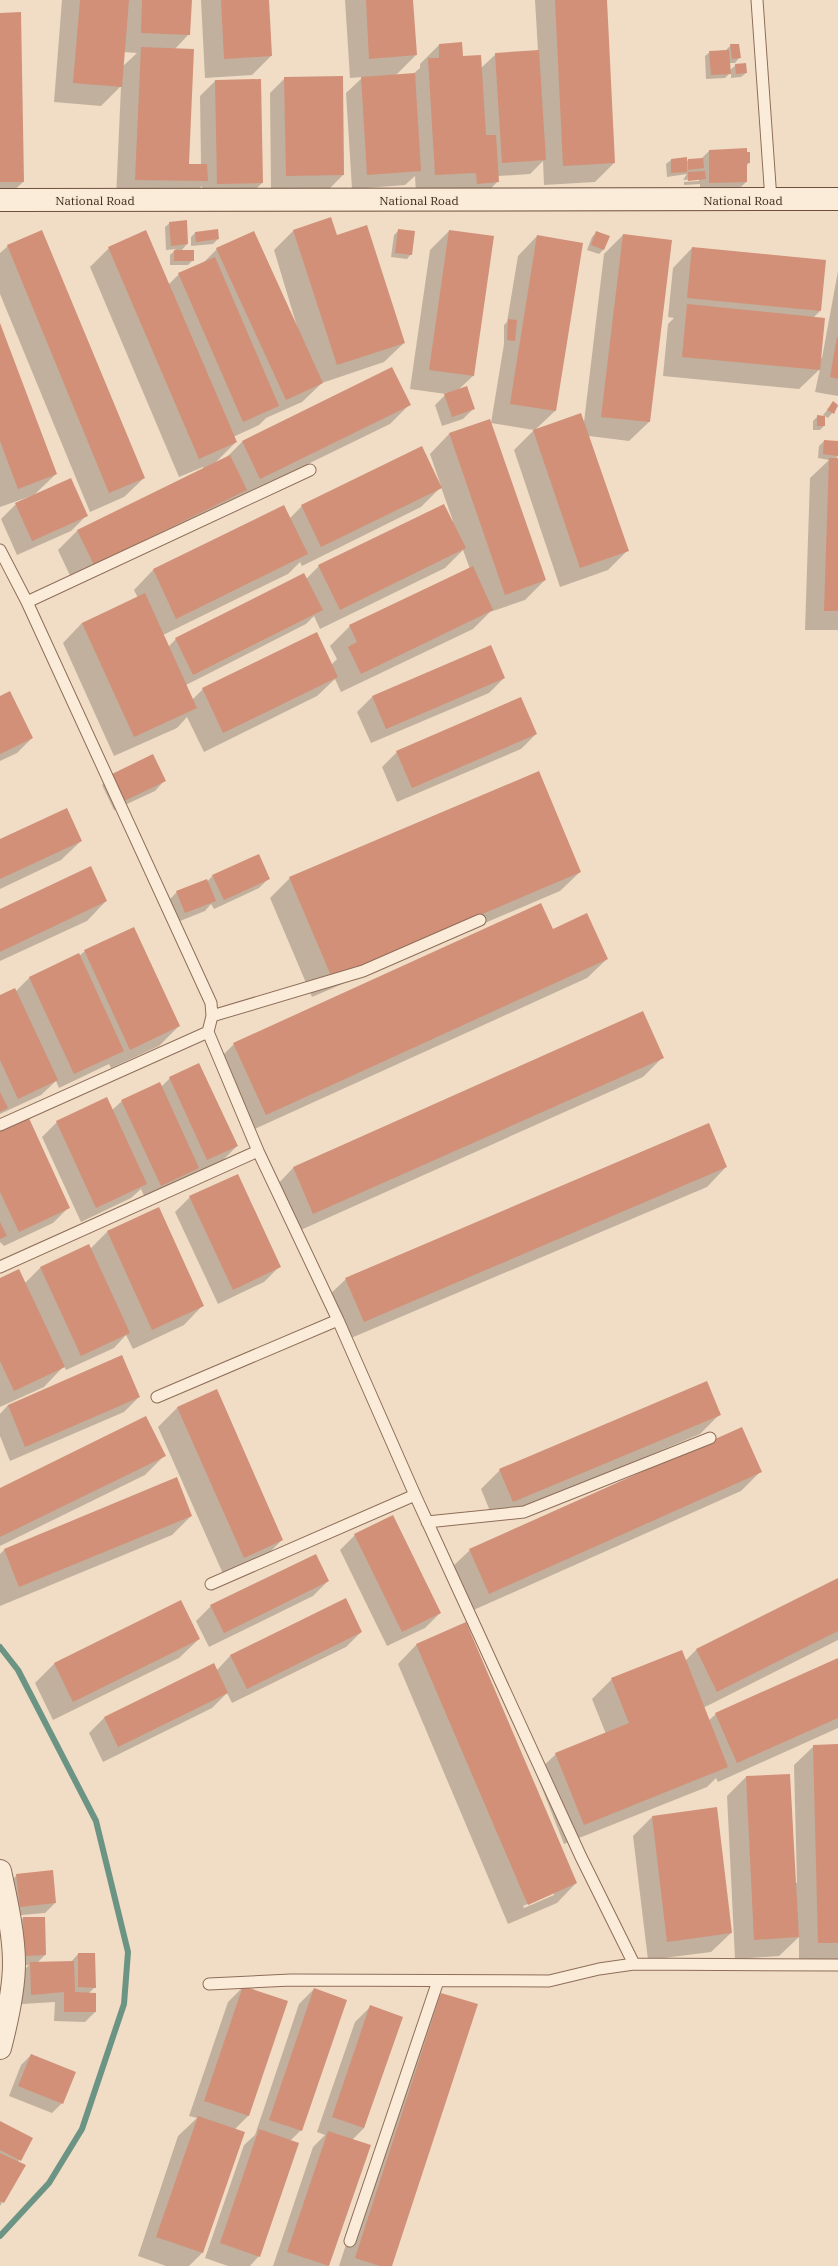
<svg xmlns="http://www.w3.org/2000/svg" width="838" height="2266" viewBox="0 0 838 2266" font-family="'IBM Plex Serif',serif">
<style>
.shadow{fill:#0003;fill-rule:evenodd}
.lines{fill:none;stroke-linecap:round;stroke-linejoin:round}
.stream{stroke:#6c9484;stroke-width:6}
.building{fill:#d29078}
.service-casing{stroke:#8e6d59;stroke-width:13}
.minor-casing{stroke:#8e6d59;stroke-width:24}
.secondary-casing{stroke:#704e3c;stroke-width:24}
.service{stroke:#fbecd9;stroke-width:11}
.minor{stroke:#fbecd9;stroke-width:22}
.secondary{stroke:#fbecd9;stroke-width:22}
.labels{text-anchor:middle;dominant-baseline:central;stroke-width:3;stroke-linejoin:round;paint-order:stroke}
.street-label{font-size:12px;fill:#3d281e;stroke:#f8e9d5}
</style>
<rect width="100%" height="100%" fill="#f1ddc5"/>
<path class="shadow" d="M 62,0 L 191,0 L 189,34 L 174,50 L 188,165 L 201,165 L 200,96 L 215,81 L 262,183 L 247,198 L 202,199 L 202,186 L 187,200 L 116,199 L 121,86 L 101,106 L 54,102 ZM 124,52 L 137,53 L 122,67 Z
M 201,0 L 268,0 L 271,56 L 252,75 L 205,78 Z
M 345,0 L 412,0 L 416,55 L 395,76 L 413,74 L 420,68 L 420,64 L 439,45 L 481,68 L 496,54 L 538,51 L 535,0 L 606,0 L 614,163 L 595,182 L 544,185 L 543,161 L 530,174 L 498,176 L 498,181 L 479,201 L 416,194 L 415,176 L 405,185 L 352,189 L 346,93 L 363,77 L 350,78 Z
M 0,14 L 23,182 L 3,201 L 0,201 Z
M 731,45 L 739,58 L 735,63 L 729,63 L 729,71 L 736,65 L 746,73 L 741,77 L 731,78 L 731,72 L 725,78 L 706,79 L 705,56 L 710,52 L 726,50 Z
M 285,78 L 343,175 L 328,190 L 271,191 L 270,93 Z
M 709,151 L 749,163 L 746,166 L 746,182 L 736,192 L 700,193 L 700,184 L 684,185 L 684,182 L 699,181 L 699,179 L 683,180 L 687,174 L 667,177 L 666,164 L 671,160 L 686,162 L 688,160 L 701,159 Z
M 170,223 L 187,244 L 181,251 L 193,260 L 188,265 L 170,265 L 170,255 L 176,249 L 166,250 L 165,227 Z
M 399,230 L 411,254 L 407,259 L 391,257 L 394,235 Z
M 293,231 L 336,236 L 404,343 L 384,362 L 322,383 L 302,402 L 266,418 L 259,425 L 233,437 L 236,442 L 215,463 L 226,458 L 242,442 L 409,405 L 390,424 L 240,497 L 240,496 L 226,509 L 74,584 L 58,550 L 77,531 L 204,469 L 203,467 L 179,477 L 90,267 L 109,248 L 168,285 L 179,274 L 202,264 L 217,249 L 299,333 L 274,250 Z
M 449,231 L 473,376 L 458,390 L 473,409 L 463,419 L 442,426 L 435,405 L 446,394 L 410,389 L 430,250 Z
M 597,232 L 603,250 L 599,254 L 587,250 L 592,237 Z
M 195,233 L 218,239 L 213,244 L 191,246 L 191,237 Z
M 623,235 L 649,422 L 629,441 L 589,436 L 627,551 L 608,570 L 560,587 L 514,450 L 534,430 L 491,423 L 504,344 L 504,325 L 507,322 L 518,256 L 537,236 L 555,411 L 536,429 L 584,422 L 604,254 Z
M 8,246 L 144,478 L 124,497 L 90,512 L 0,294 L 0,253 Z
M 692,248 L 820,311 L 814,317 L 820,357 L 822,358 L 838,271 L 838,396 L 815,392 L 820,369 L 799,389 L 663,376 L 668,324 L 674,318 L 668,317 L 673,268 Z
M 0,325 L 56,474 L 34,495 L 0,507 Z
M 833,403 L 838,406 L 828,418 L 823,415 Z
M 818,416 L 824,426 L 820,430 L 813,430 L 813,421 Z
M 489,420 L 545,580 L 525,600 L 490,612 L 473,629 L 341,692 L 335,679 L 317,696 L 204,752 L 187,717 L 177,728 L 114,756 L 63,643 L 82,623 L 138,598 L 134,590 L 153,570 L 284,506 L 290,518 L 302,506 L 441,486 L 430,454 L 449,434 ZM 441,487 L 453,521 L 319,566 L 306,579 L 176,639 L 168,647 L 163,635 L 288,574 L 300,562 L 302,566 L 421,507 ZM 463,550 L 470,569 L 350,626 L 330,646 L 337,659 L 331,665 L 203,689 L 192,700 L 186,685 L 306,624 L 314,616 L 320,629 L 445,568 Z
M 824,441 L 838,442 L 838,456 L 835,459 L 838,459 L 838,630 L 805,630 L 810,478 L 829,460 L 818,458 L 819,446 Z
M 16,504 L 86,516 L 71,531 L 17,555 L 1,519 Z
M 504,678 L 489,693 L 371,743 L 357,712 L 372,697 Z
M 0,697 L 32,738 L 17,753 L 0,761 Z
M 536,734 L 521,749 L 397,802 L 382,767 L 397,752 Z
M 152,755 L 164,781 L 155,791 L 114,810 L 102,785 L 112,775 Z
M 0,840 L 81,841 L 61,860 L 0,889 Z
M 580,872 L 560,891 L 312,997 L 270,898 L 290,878 Z
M 213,875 L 269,878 L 259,888 L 214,909 L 211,904 L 205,911 L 175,923 L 167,902 L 177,892 L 207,882 Z
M 106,901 L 87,921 L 0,961 L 0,910 Z
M 552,930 L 607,959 L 587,978 L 246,1133 L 215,1063 L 234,1044 Z
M 85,951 L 179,1026 L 159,1046 L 111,1068 L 109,1064 L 59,1088 L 56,1081 L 41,1095 L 0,1114 L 0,996 L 15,992 L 30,977 L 79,956 Z
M 642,1012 L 662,1058 L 643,1077 L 294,1233 L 274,1188 L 293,1168 Z
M 170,1078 L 237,1146 L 222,1161 L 192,1174 L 183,1182 L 146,1200 L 141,1189 L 131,1198 L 81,1222 L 42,1137 L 57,1122 L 112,1110 L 122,1101 L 161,1087 Z
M 0,1130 L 68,1208 L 53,1223 L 4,1246 L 0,1242 Z
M 726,1167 L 707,1187 L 344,1341 L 326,1298 L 346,1279 Z
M 190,1197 L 279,1267 L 264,1282 L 218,1304 L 175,1212 Z
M 158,1208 L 203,1305 L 184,1325 L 133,1349 L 126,1335 L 114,1348 L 66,1370 L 64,1366 L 44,1387 L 0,1407 L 0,1279 L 25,1283 L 40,1268 L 90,1249 L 107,1232 Z
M 139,1397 L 124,1412 L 10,1461 L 0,1436 L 0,1414 L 8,1405 Z
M 178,1407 L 282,1540 L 263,1559 L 224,1576 L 158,1427 Z
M 720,1414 L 700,1434 L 494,1521 L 481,1489 L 500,1470 Z
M 164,1456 L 145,1475 L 0,1546 L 0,1489 Z
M 760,1472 L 741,1491 L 469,1612 L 450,1569 L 470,1550 Z
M 176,1479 L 191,1516 L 172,1535 L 0,1606 L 0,1554 L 4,1550 Z
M 355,1535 L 440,1613 L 425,1628 L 387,1646 L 340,1550 Z
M 838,1579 L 838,1640 L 703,1708 L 708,1721 L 716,1714 L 838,1659 L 838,1728 L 718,1782 L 716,1778 L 707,1787 L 564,1844 L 536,1773 L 556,1754 L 606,1734 L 592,1699 L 612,1679 L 681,1651 L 685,1661 L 696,1650 Z
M 328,1581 L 313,1596 L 209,1647 L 196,1621 L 211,1606 Z
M 361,1632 L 346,1647 L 232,1703 L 227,1693 L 212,1708 L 103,1762 L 89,1733 L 104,1718 L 213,1665 L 216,1671 L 231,1655 Z
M 199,1639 L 179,1658 L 53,1720 L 35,1683 L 54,1664 Z
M 417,1644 L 576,1883 L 557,1903 L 508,1924 L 398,1664 ZM 554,1892 L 554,1895 L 524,1908 L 523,1906 Z
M 838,1745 L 838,1961 L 799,1962 L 799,1937 L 779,1956 L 735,1959 L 727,1796 L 746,1777 L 789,1775 L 795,1883 L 797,1883 L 794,1765 L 814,1746 Z
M 652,1817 L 731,1933 L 711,1952 L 648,1960 L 633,1836 Z
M 17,1875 L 55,1903 L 45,1913 L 10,1916 L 7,1885 Z
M 23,1918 L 44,1918 L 45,1955 L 37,1963 L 71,1962 L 78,1954 L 94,1954 L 95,1987 L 88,1994 L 95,2012 L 85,2022 L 54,2021 L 55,2002 L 22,2004 L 21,1973 L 29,1965 L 14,1966 L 13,1928 Z
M 243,1987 L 287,2002 L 248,2116 L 235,2129 L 203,2252 L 189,2266 L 166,2266 L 138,2256 L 178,2136 L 197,2118 L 189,2116 L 228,2002 Z
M 314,1989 L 301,2130 L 290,2141 L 259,2256 L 250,2266 L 228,2266 L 205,2258 L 244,2145 L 255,2135 L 299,2004 Z
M 441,1994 L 391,2266 L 339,2266 L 422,2013 Z
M 370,2007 L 401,2017 L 364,2128 L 352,2140 L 369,2146 L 328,2266 L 273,2266 L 313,2147 L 325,2135 L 317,2132 L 355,2022 Z
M 31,2055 L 62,2103 L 52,2113 L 9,2096 L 21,2065 Z
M 0,2122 L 31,2138 L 18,2162 L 24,2166 L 0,2206 Z"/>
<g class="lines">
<path class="stream" d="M 0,1647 L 18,1670 L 96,1821 L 128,1952 L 124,2004 L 82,2129 L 49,2183 L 0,2236"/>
</g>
<path class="building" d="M 80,0 L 129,0 L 122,87 L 73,83 Z
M 142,0 L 192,0 L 190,35 L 141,33 Z
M 221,0 L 269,0 L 272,56 L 224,59 Z
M 366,0 L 413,0 L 417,55 L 369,59 Z
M 555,0 L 607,0 L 615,163 L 563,166 Z
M 21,12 L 24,182 L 0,182 L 0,13 Z
M 462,42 L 463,56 L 481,55 L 486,135 L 496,135 L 499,182 L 477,184 L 476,173 L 435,175 L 428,58 L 439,58 L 439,44 Z
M 730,44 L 739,44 L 741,58 L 732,59 Z
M 141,47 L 194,49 L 189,164 L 207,164 L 208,181 L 135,180 Z
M 539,50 L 546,160 L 502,163 L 495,53 Z
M 729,50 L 731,74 L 711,75 L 709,51 Z
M 746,63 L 747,73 L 736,74 L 735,64 Z
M 415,73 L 421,171 L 367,175 L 361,77 Z
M 343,76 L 344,175 L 286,176 L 284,77 Z
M 261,79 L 263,183 L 217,184 L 215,80 Z
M 747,148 L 747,152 L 750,152 L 750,163 L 747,163 L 747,182 L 709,183 L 709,150 Z
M 687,157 L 687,172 L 671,173 L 671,159 Z
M 703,158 L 704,168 L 688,170 L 688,159 Z
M 705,171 L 706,179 L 688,181 L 688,172 Z
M 331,217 L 337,235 L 367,225 L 405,343 L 337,365 L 293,230 Z
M 187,220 L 188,244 L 171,246 L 169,222 Z
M 218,229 L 219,239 L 196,242 L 195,232 Z
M 398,229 L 415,231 L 412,255 L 395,253 Z
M 42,230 L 145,478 L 109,493 L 7,245 Z
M 146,230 L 237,442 L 199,459 L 108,247 Z
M 449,230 L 494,236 L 474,376 L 429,370 Z
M 254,231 L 323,383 L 286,400 L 216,248 Z
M 596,231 L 610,236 L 604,250 L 591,245 Z
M 623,234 L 672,240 L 650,422 L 601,417 Z
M 537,235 L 583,243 L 556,411 L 510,404 Z
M 692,247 L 826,260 L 821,311 L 687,298 Z
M 174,250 L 194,250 L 194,261 L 174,261 Z
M 215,257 L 279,406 L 243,422 L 178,273 Z
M 687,304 L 825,318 L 820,370 L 682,357 Z
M 508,319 L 517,320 L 515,341 L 507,340 Z
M 0,323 L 57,474 L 18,489 L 0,441 Z
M 837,337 L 838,338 L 838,379 L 830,377 Z
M 392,367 L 411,405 L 260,479 L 242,441 Z
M 467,386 L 475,409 L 452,417 L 444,394 Z
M 833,401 L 838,405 L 834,414 L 827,410 Z
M 581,413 L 629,551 L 580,568 L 533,430 Z
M 817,415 L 825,416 L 825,426 L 817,426 Z
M 490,419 L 546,580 L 505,595 L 449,433 Z
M 824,440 L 838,441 L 838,456 L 823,454 Z
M 422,446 L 442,488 L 321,547 L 301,505 Z
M 230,455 L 247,490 L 94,565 L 77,530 Z
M 829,458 L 838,458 L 838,611 L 824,611 Z
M 71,478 L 88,516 L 32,541 L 15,503 Z
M 444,504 L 466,548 L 340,610 L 318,565 Z
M 284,505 L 308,554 L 176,619 L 153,569 Z
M 473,566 L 493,610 L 361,674 L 348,647 L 357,642 L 349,625 Z
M 304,573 L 323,610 L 193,675 L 175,638 Z
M 145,593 L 197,708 L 134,737 L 82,623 Z
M 317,632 L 338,677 L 223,733 L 202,688 Z
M 491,645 L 505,678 L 386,729 L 372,696 Z
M 10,691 L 33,738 L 0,754 L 0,696 Z
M 521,697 L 537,734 L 412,788 L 396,751 Z
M 153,754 L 166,781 L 124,801 L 112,774 Z
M 539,771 L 581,872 L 332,978 L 289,877 Z
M 67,808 L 82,841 L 0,879 L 0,839 Z
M 259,854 L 270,879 L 224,900 L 212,875 Z
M 91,866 L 107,901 L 0,952 L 0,909 Z
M 207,879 L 216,901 L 185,913 L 176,891 Z
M 541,903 L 553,929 L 587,913 L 608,959 L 266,1115 L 233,1043 Z
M 134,927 L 180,1026 L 130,1050 L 84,950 Z
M 79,953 L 124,1051 L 74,1074 L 29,977 Z
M 15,988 L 58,1080 L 18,1099 L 0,1060 L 0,995 Z
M 643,1011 L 664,1058 L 313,1214 L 293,1167 Z
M 199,1063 L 238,1146 L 207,1160 L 169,1077 Z
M 160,1082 L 199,1168 L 161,1186 L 121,1100 Z
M 0,1092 L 8,1108 L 0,1112 Z
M 107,1097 L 147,1184 L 96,1208 L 56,1121 Z
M 28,1116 L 70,1208 L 19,1232 L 0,1192 L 0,1129 Z
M 709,1123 L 727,1167 L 364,1322 L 345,1278 Z
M 238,1174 L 281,1267 L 233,1290 L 189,1196 Z
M 159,1207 L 204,1306 L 152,1330 L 107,1231 Z
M 0,1222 L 7,1236 L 0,1239 Z
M 89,1244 L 130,1333 L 81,1356 L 40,1267 Z
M 19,1269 L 65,1367 L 14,1391 L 0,1361 L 0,1278 Z
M 122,1355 L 140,1397 L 25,1447 L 8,1405 Z
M 707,1381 L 721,1415 L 513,1502 L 499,1469 Z
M 217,1389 L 283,1540 L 244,1558 L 177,1407 Z
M 146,1416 L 166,1456 L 0,1537 L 0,1488 Z
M 742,1427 L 762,1472 L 489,1594 L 469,1549 Z
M 177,1477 L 192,1516 L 19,1587 L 4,1549 Z
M 393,1515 L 441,1613 L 402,1632 L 354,1534 Z
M 316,1554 L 329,1581 L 224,1633 L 210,1605 Z
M 838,1578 L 838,1631 L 717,1692 L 696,1649 Z
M 346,1598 L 362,1632 L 247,1689 L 230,1655 Z
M 181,1600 L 200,1639 L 73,1702 L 54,1663 Z
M 466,1622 L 577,1883 L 528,1905 L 416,1644 Z
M 682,1650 L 728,1767 L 584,1825 L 555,1753 L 629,1723 L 611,1678 Z
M 838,1658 L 838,1718 L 737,1763 L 715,1713 Z
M 214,1663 L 228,1693 L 118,1747 L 104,1717 Z
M 838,1744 L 838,1943 L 818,1943 L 813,1745 Z
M 790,1774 L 799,1937 L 754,1940 L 746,1776 Z
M 717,1807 L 732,1933 L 667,1942 L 652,1816 Z
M 53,1870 L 56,1903 L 20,1907 L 16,1874 Z
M 23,1917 L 45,1917 L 46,1955 L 24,1956 Z
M 78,1953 L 95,1953 L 96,1988 L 78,1987 Z
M 74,1961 L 75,1992 L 96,1993 L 96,2012 L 64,2012 L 64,1992 L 31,1995 L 30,1962 Z
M 243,1986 L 288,2001 L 249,2116 L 204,2101 Z
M 314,1988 L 347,2000 L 302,2131 L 269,2120 Z
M 441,1993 L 478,2004 L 392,2266 L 380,2266 L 355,2258 Z
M 370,2005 L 403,2017 L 364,2128 L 332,2117 Z
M 31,2054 L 76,2072 L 63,2104 L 18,2086 Z
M 198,2116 L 245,2132 L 203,2253 L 156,2237 Z
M 0,2121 L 33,2138 L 21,2161 L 0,2150 Z
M 259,2129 L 299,2143 L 260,2257 L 220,2243 Z
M 328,2131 L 371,2145 L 329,2266 L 287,2252 Z
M 0,2153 L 26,2165 L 4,2203 L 0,2201 Z"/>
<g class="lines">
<defs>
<path id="service" d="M 757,0 L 771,200
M 0,550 L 27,602 L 211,1003 L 212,1016 L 208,1032 L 258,1151 L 338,1320 L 415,1495 L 581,1857 L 634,1964
M 27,602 L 310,470
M 212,1016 L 363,971 L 480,920
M 0,1125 L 208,1032
M 0,1267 L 258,1151
M 157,1397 L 338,1320
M 427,1522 L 524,1512 L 710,1438
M 211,1584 L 415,1495
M 209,1984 L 291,1980 L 549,1981 L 599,1969 L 634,1964 L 838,1965
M 350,2241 L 438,1981"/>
<path id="minor" d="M 0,1871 C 6,1899 14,1934 14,1963 C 14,1991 7,2021 0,2048"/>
<path id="secondary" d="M 0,200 L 838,199"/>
</defs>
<use href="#service" class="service-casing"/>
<use href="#minor" class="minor-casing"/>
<use href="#secondary" class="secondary-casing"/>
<use href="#service" class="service"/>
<use href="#minor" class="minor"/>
<use href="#secondary" class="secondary"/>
</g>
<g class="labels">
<g class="street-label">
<text x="95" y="200">National Road</text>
<text x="419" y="200">National Road</text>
<text x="743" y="200">National Road</text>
</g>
</g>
</svg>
